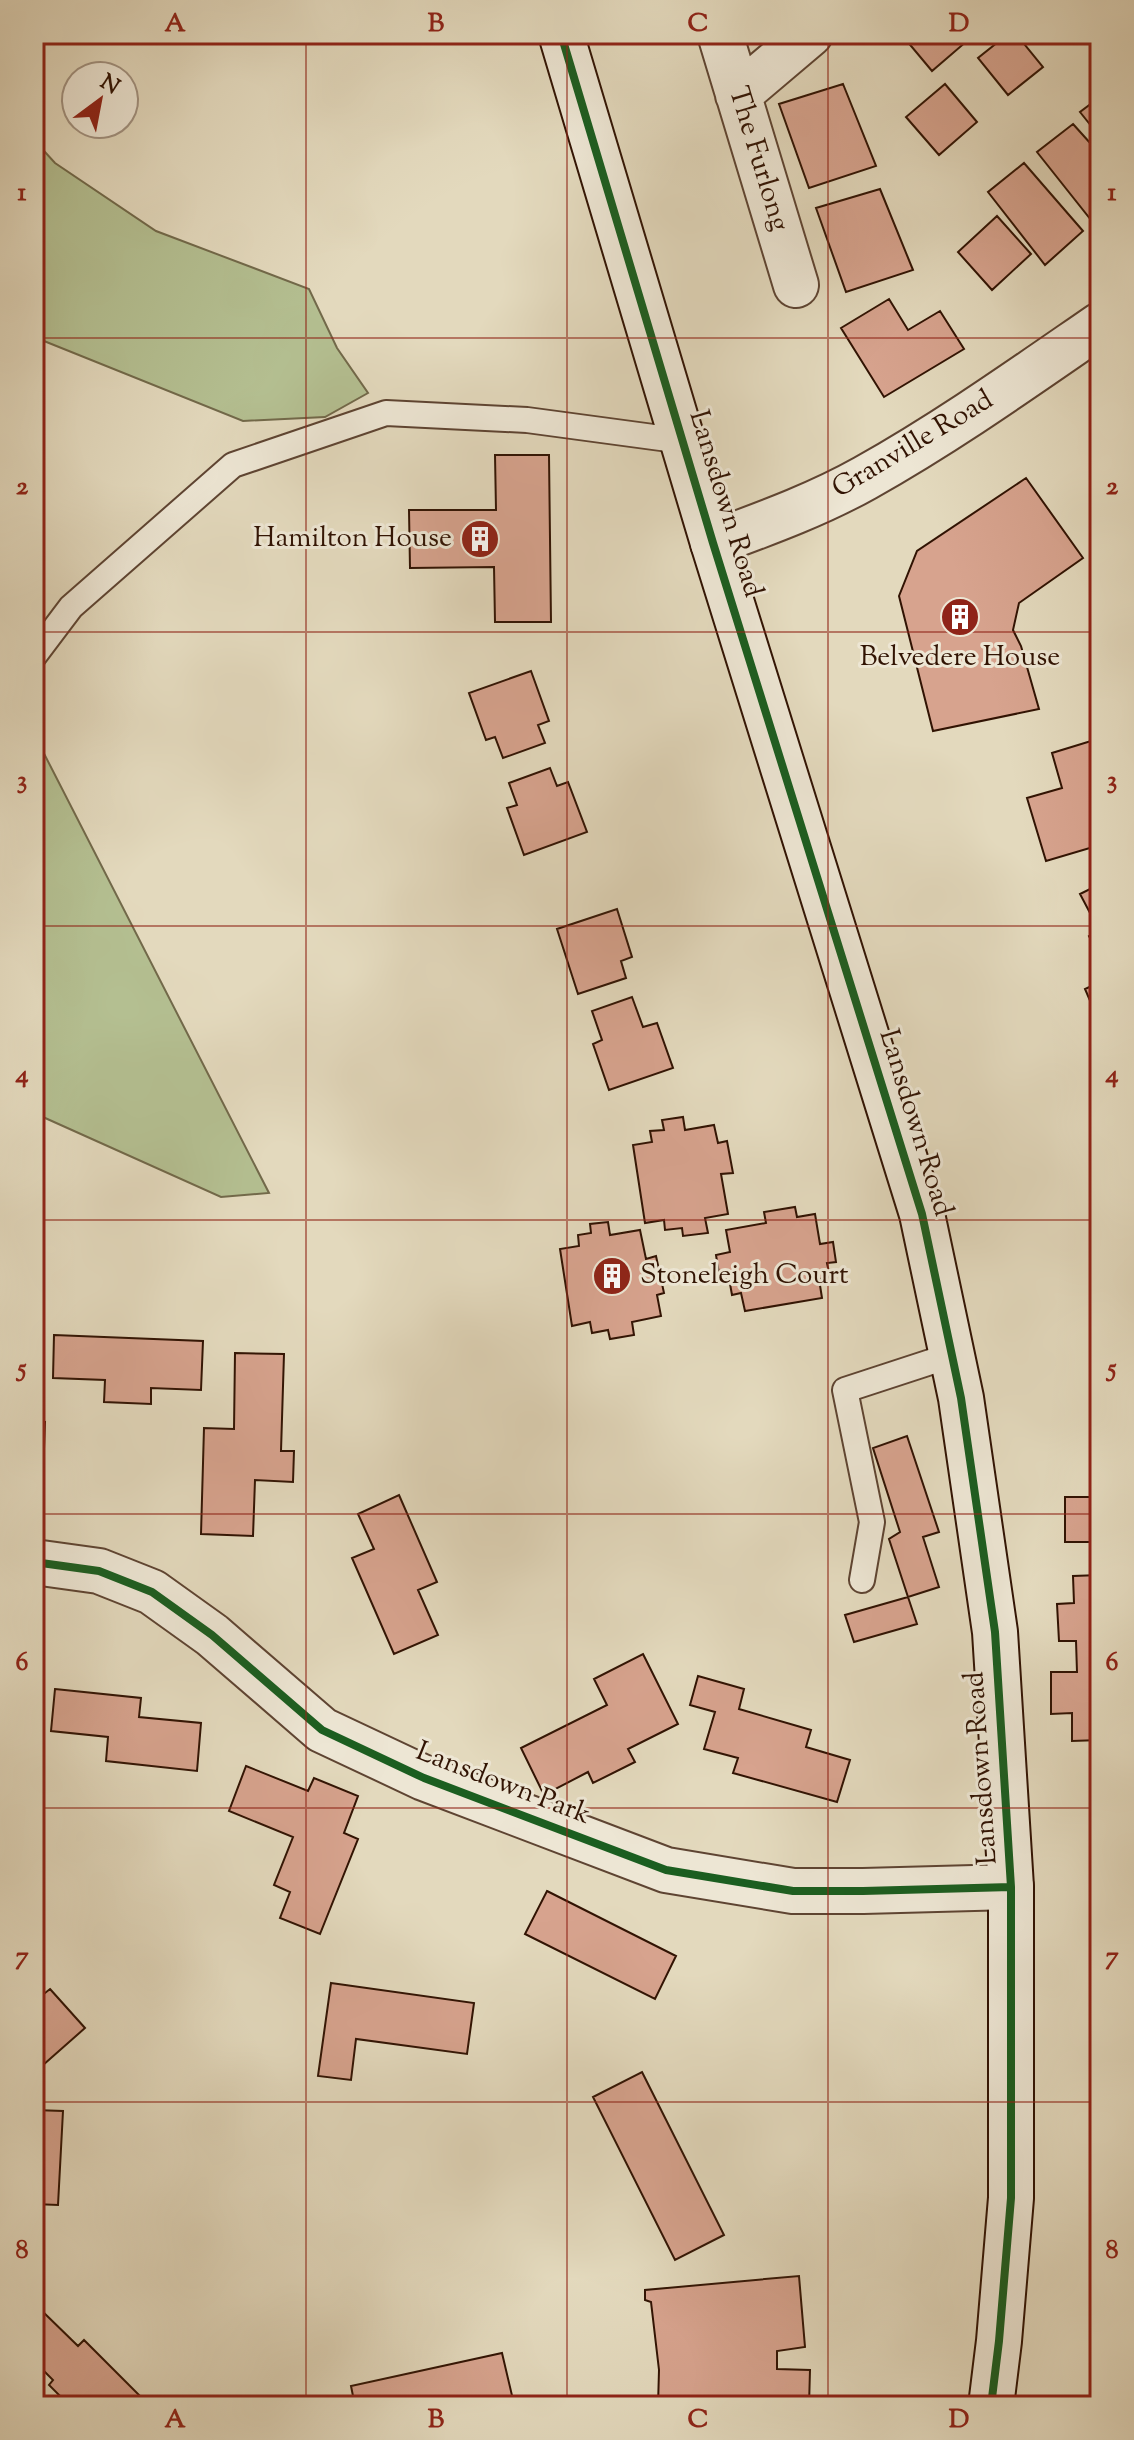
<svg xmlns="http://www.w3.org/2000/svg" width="1134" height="2440" viewBox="0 0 1134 2440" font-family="'Sorts Mill Goudy',serif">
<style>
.green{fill:#b4bf91;stroke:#72694a;stroke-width:2}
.building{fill:#d7a38e;stroke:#311303;stroke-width:2}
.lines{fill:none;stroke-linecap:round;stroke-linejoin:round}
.lane-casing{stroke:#5e4432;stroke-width:28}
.street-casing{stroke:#5e4432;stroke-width:48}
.secondary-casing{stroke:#311303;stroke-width:48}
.lane{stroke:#ede6d4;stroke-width:24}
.street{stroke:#ede6d4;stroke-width:44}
.secondary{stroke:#ede6d4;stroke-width:44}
.cycleway-casing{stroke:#ede6d4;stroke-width:13}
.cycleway{stroke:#1b5e20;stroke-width:8}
.grid{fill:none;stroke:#8f2418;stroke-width:2;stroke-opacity:0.55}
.labels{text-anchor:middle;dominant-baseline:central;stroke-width:6;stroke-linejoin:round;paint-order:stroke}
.street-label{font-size:28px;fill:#311303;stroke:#ede6d4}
.poi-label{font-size:28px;fill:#311303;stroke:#ede6d4;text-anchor:end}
.neatline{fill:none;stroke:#8f2418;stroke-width:3}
.grid-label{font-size:26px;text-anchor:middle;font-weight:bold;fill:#8f2418}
</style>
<rect width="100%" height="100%" fill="#e3d9bd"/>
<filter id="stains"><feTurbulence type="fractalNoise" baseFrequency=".0025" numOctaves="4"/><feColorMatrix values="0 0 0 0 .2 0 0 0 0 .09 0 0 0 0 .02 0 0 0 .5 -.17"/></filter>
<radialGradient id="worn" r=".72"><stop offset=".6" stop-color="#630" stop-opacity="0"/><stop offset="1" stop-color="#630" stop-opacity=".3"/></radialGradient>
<path class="green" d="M 34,140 L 55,163 L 156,231 L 309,289 L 337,348 L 368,393 L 325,417 L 243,421 L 34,337 Z
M 34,734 L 269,1193 L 221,1197 L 34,1113 Z"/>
<path class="building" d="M 901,34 L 961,34 L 967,41 L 932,71 Z
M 1008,34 L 1016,34 L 1043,67 L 1008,95 L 978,58 Z
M 843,84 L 876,166 L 809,188 L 779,104 Z
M 945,84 L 977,122 L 939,155 L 906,117 Z
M 1100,97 L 1100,137 L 1080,112 Z
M 1073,124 L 1100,154 L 1100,220 L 1095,225 L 1037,152 Z
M 1024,163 L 1083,231 L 1045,265 L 988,192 Z
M 880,189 L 913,270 L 846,292 L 816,208 Z
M 997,216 L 1031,254 L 992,290 L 958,252 Z
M 889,299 L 908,330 L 940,311 L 964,349 L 884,397 L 841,328 Z
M 495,455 L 549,455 L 551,622 L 495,622 L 494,567 L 410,568 L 409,510 L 496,510 Z
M 1026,478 L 1083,558 L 1019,603 L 1013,630 L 1021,646 L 1039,709 L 933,731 L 899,596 L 917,551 Z
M 531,671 L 549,721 L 538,725 L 545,743 L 503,758 L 495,737 L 486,740 L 469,693 Z
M 1091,741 L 1100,772 L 1100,845 L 1046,861 L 1027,798 L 1062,788 L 1052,753 Z
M 550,768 L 557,786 L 568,782 L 587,832 L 524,855 L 507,808 L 517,805 L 509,783 Z
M 1100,884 L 1100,957 L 1089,936 L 1099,930 L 1080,894 Z
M 617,909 L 632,957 L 621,961 L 626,978 L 578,994 L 557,929 Z
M 1100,982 L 1100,1024 L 1085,989 Z
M 632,997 L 643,1027 L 657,1023 L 673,1068 L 609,1090 L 593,1044 L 602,1040 L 592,1011 Z
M 683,1117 L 685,1130 L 714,1125 L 718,1143 L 727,1141 L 733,1173 L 721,1174 L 728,1214 L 705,1218 L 708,1233 L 683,1236 L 682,1228 L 665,1230 L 664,1220 L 645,1223 L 633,1145 L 652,1142 L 650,1131 L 664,1130 L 662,1120 Z
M 795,1207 L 797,1217 L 815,1214 L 820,1244 L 833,1242 L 836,1262 L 827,1263 L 830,1277 L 819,1279 L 822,1298 L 745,1311 L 741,1293 L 732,1295 L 729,1278 L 720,1280 L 716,1255 L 730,1252 L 726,1230 L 766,1223 L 764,1212 Z
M 608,1222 L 610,1235 L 640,1230 L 646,1259 L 656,1256 L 664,1293 L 657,1295 L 661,1316 L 632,1322 L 634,1335 L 610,1339 L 608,1330 L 592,1333 L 590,1322 L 572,1326 L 560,1249 L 579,1246 L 578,1235 L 591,1233 L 590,1224 Z
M 54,1335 L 203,1341 L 201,1390 L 151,1388 L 151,1404 L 104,1402 L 105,1380 L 53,1378 Z
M 235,1353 L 284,1354 L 281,1451 L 294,1451 L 293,1482 L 255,1480 L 253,1536 L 201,1534 L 204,1428 L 234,1429 Z
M 34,1421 L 45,1422 L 43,1475 L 34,1474 Z
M 907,1436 L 939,1532 L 923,1537 L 939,1587 L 908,1597 L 889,1539 L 900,1532 L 873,1448 Z
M 399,1495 L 437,1582 L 418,1590 L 438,1635 L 394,1654 L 352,1558 L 374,1549 L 358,1514 Z
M 1065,1497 L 1100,1497 L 1100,1542 L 1065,1542 Z
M 1100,1575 L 1100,1740 L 1072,1741 L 1072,1713 L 1051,1714 L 1051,1672 L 1077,1672 L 1076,1641 L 1059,1641 L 1057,1604 L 1074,1603 L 1073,1576 Z
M 908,1597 L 917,1624 L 854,1642 L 845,1615 Z
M 643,1654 L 678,1724 L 628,1749 L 635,1762 L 593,1783 L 588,1772 L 544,1795 L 521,1748 L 607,1705 L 594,1679 Z
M 698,1676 L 744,1689 L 739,1709 L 811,1730 L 806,1747 L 850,1760 L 837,1802 L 733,1773 L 738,1758 L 704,1749 L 715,1712 L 690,1705 Z
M 55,1689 L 141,1698 L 139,1717 L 201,1723 L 197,1771 L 106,1761 L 108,1737 L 51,1731 Z
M 246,1766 L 308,1791 L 314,1778 L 358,1796 L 344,1833 L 358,1839 L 320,1934 L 280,1918 L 290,1892 L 274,1885 L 293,1837 L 229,1811 Z
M 547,1891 L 676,1956 L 655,1999 L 525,1934 Z
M 331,1983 L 474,2003 L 467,2054 L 356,2039 L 351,2080 L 318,2076 Z
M 50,1989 L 85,2028 L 34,2073 L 34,2000 L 35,2001 Z
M 642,2072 L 724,2235 L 675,2260 L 593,2097 Z
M 34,2110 L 63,2111 L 58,2205 L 34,2204 L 34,2212 Z
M 799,2276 L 805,2347 L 777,2351 L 777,2369 L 810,2370 L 809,2406 L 658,2406 L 659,2370 L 651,2302 L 645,2300 L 645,2290 Z
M 39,2308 L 78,2346 L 84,2340 L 150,2406 L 70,2406 L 49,2385 L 53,2380 L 34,2361 L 34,2313 Z
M 502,2353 L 514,2404 L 506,2406 L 355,2406 L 351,2386 Z"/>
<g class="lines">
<defs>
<path id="lane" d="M 34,656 L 71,607 L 233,465 L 386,413 L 527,420 L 683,441
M 862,1580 L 872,1522 L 845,1390 L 952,1355"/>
<path id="street" d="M 720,34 L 796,285
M 738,95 L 810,34
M 713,543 C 764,524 817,505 865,478 C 947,432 1023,378 1100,325
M 34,1562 L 99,1571 L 152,1592 L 212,1635 L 322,1730 L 424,1778 L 666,1870 L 793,1891 L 863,1891 L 1011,1887"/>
<path id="secondary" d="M 561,34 L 713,543 L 922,1214 L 961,1398 L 995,1632 L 1011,1887 L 1011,2198 L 999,2341 L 991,2406"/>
</defs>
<use href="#lane" class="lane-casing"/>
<use href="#street" class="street-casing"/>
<use href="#secondary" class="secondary-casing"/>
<use href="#lane" class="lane"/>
<use href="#street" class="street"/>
<use href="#secondary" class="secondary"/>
<defs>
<path id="cycleway" d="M 561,34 L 713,543 L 922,1214 L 961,1398 L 995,1632 L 1011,1887 L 1011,2198 L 999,2341 L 991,2406
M 34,1562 L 99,1571 L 152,1592 L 212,1635 L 322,1730 L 424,1778 L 666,1870 L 793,1891 L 863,1891 L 1011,1887"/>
</defs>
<use href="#cycleway" class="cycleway-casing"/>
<use href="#cycleway" class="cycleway"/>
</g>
<path class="grid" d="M 306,34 L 306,2406M 567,34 L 567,2406M 828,34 L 828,2406M 34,338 L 1100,338M 34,632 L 1100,632M 34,926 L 1100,926M 34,1220 L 1100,1220M 34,1514 L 1100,1514M 34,1808 L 1100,1808M 34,2102 L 1100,2102"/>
<defs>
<symbol id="building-disc" viewBox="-11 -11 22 22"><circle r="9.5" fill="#8f2418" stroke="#ede6d4"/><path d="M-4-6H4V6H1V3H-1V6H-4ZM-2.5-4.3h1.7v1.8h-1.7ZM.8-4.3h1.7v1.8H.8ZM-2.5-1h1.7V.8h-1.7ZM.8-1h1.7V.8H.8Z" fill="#fff"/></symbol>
</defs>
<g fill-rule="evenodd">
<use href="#building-disc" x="458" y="517" width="44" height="44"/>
<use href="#building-disc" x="938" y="595" width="44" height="44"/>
<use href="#building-disc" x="590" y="1254" width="44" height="44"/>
</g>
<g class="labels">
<g class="street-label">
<text transform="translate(758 159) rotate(73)">The Furlong</text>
<text transform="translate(913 445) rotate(-31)">Granville Road</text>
<text transform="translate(725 504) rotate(73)">Lansdown Road</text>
<text transform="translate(915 1123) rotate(73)">Lansdown Road</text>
<text transform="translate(982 1768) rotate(-94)">Lansdown Road</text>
<text transform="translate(503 1784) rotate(21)">Lansdown Park</text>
</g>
<g class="poi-label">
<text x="452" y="539">Hamilton House</text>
<text x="960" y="658" text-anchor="middle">Belvedere House</text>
<text x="640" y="1276" text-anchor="start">Stoneleigh Court</text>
</g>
</g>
<rect width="1134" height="2440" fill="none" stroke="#e3d9bd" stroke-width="88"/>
<g transform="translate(100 100) rotate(32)"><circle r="38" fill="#ede6d4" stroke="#a29280" stroke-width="2"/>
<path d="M0-6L14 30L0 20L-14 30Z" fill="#8f2418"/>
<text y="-12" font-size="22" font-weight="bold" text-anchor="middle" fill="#311303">N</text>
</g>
<rect x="44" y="44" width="1046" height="2352" class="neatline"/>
<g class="grid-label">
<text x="175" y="31">A</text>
<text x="436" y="31">B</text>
<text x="698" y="31">C</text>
<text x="959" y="31">D</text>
<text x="22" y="200">1</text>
<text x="1112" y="200">1</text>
<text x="22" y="494">2</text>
<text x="1112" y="494">2</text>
<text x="22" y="788">3</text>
<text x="1112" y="788">3</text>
<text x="22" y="1082">4</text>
<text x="1112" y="1082">4</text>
<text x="22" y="1376">5</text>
<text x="1112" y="1376">5</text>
<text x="22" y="1670">6</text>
<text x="1112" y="1670">6</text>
<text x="22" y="1964">7</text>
<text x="1112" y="1964">7</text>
<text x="22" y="2258">8</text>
<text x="1112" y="2258">8</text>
<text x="175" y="2427">A</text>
<text x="436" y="2427">B</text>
<text x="698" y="2427">C</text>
<text x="959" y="2427">D</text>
</g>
<rect width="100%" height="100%" filter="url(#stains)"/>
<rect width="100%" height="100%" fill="url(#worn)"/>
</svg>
